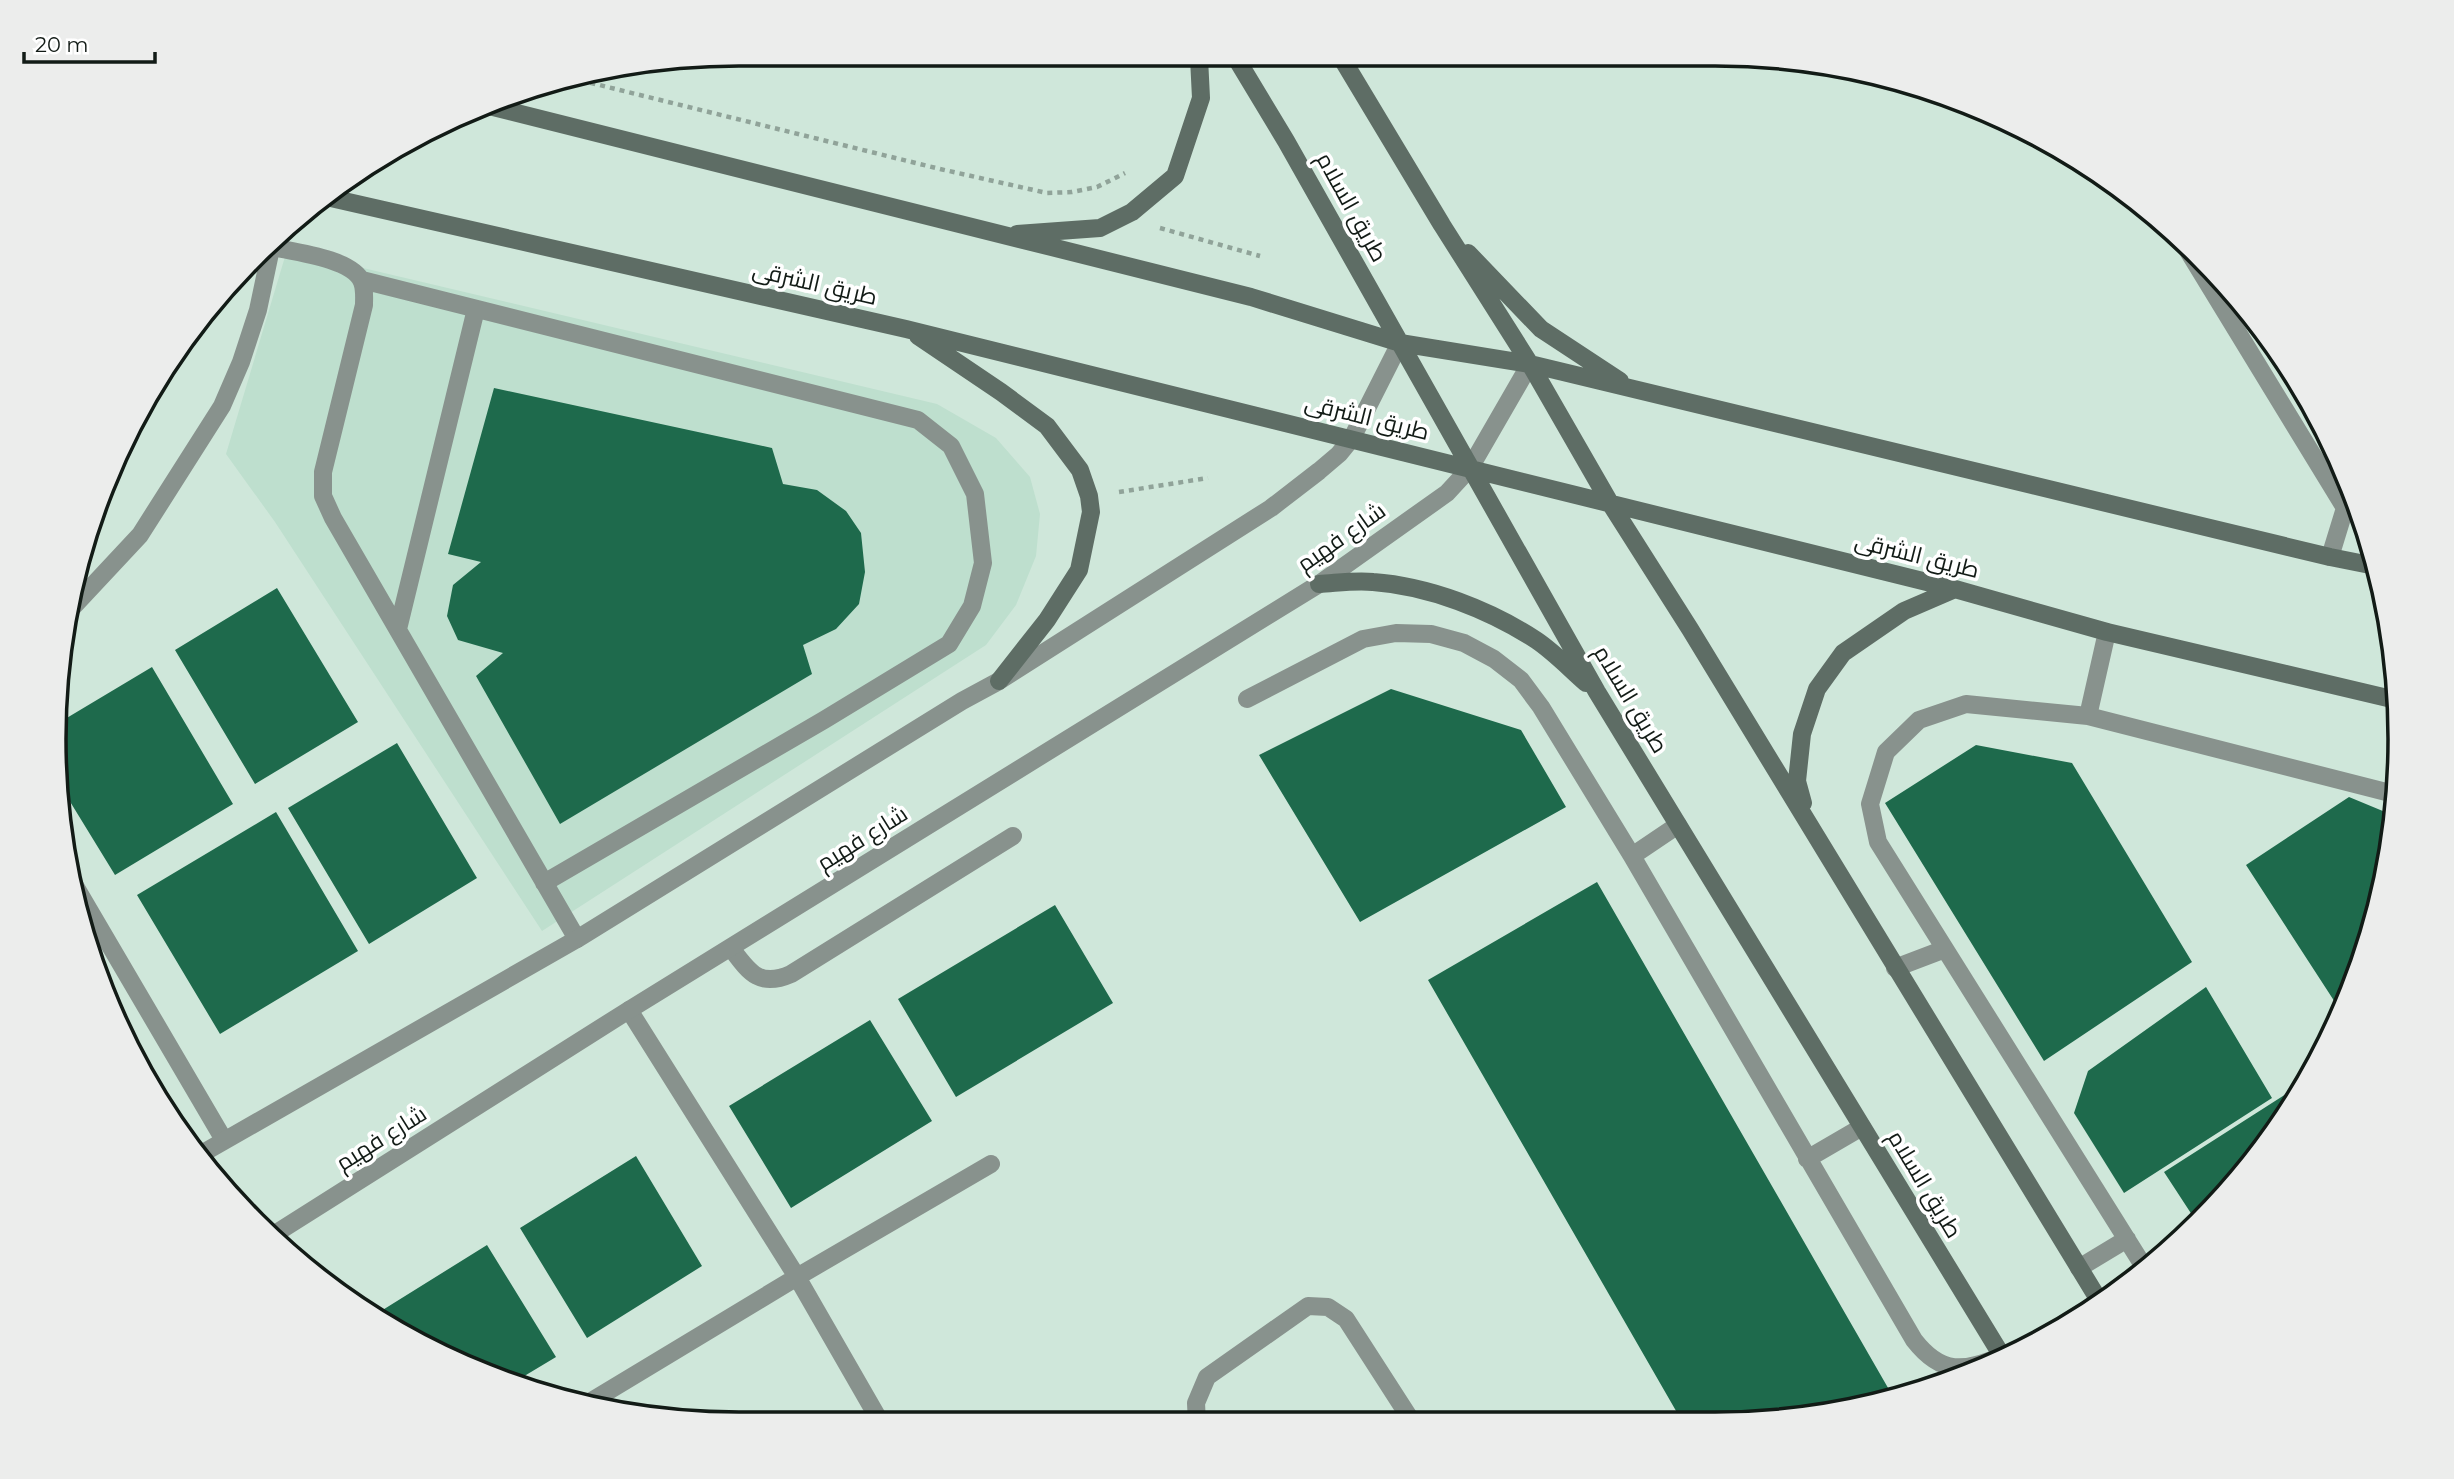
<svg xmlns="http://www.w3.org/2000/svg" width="2454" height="1479" viewBox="0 0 2454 1479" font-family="Montserrat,Cairo,sans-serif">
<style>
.built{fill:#bedfce}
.building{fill:#1e6a4c}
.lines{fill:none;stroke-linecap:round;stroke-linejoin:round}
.path{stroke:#90a399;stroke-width:4.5;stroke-dasharray:5 5;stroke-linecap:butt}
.service{stroke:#88928d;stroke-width:18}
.minor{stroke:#88928d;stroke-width:18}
.tertiary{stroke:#88928d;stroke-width:18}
.secondary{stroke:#5e6d65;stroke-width:18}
.labels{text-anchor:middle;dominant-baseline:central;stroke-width:7;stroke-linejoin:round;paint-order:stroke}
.street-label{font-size:23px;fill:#121b16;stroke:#fff}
.rim{fill:none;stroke:#121b16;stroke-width:3.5}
</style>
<rect width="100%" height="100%" fill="#cfe7da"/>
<path class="built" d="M 287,250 L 937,404 L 996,438 L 1030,477 L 1040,514 L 1036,556 L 1016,605 L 986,645 L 542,931 L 275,522 L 226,454 Z"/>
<path class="building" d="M 494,388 L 772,448 L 783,484 L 817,490 L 846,511 L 861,533 L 865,572 L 859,604 L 836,629 L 803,645 L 812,674 L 560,824 L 476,676 L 503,653 L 458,640 L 447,616 L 453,585 L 481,562 L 448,554 Z
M 277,588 L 358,722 L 255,784 L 175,650 Z
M 152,667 L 233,804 L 115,875 L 58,782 L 54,740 L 55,725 Z
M 1391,689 L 1521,730 L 1566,807 L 1360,922 L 1259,755 Z
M 397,743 L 477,878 L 369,944 L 288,808 Z
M 1976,745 L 2072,763 L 2192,962 L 2044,1061 L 1885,803 Z
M 2349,797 L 2390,814 L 2392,817 L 2386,874 L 2347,1002 L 2342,1013 L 2246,865 Z
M 276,812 L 358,951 L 220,1034 L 137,895 Z
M 1597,882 L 1895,1400 L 1760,1423 L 1683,1423 L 1428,980 Z
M 1055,905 L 1113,1003 L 956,1097 L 898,999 Z
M 2206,987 L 2272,1098 L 2124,1193 L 2074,1113 L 2088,1071 Z
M 870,1020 L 932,1121 L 791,1208 L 729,1106 Z
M 2305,1082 L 2284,1121 L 2196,1221 L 2164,1172 Z
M 636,1156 L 702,1266 L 587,1338 L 520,1228 Z
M 487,1245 L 556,1357 L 511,1384 L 373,1316 Z"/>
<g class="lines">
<path class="path" d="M 571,78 L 940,169 L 1047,193 L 1072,192 L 1097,187 L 1125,173
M 1160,228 L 1260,256
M 1119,492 L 1208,478"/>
<path class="service" d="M 272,247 C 295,252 353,259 362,282 C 365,290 364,297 364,305 L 323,472 L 323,496 L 333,518 L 577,939
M 362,280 L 918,420 L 951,446 L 975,494 L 983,563 L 972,606 L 949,644 L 824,720 L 544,883
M 69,611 L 140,535 L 222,406 L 241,362 L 258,310 L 273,239
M 398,629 L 476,309
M 1247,699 L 1363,639 L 1396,633 L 1431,634 L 1464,643 L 1494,659 L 1521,680 L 1541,707 L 1632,856 L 1914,1340 C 1942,1376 1964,1371 2002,1356
M 2088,716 L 2107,632
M 1632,856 L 1678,825
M 1895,968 L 1945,949
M 1807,1159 L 1862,1127
M 2079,1268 L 2127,1239
M 2146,1270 L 1878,842 L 1870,804 L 1886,752 L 1919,720 L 1966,704 L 2088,716 L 2394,794"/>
<path class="minor" d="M 2182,241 L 2345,508
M 2330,557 L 2345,508 L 2353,494
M 68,874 L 224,1140
M 731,948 C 749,972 759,988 791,974 L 1013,836
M 629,1010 L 797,1277 L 881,1423
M 590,1402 L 797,1277 L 991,1164
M 1197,1423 L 1196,1403 L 1207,1377 L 1308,1306 L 1328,1307 L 1346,1319 L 1413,1423"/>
<path class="tertiary" d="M 196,1157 L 577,939 L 962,701 L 999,681 L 1271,508 L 1319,471 L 1339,454 L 1352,438 L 1400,343
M 270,1237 L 629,1010 L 1319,584 L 1447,493 L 1470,468 L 1530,364"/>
<path class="secondary" d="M 1341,57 L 1442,225 L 1530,364 L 1610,503 L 1690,629 L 2100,1302
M 1236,58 L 1286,141 L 1597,692 L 2002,1356
M 485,105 L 1251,297 L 1400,343 L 1530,364 L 2330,557 L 2375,566
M 322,196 L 906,329 L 1955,589 L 2107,632 L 2396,700
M 1017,234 L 1100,228 L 1132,212 L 1175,176 L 1201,98 L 1199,58
M 1468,253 L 1541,329 L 1620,381
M 918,336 L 1001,392 L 1047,426 L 1080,470 L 1089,496 L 1091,512 L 1079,570 L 1047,620 L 999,681
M 1319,584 C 1337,583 1356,580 1373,582 C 1429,586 1490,610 1536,640 C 1554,652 1570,669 1586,683
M 1803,803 L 1797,781 L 1802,734 L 1817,689 L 1843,653 L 1904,611 L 1955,589"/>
</g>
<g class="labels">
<g class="street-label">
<text transform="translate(1352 207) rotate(61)">طريق السلام</text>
<text transform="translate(815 283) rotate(13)">طريق الشرقى</text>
<text transform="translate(1367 417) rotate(14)">طريق الشرقى</text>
<text transform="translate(1341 537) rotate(-35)">شارع فهيم</text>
<text transform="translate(1917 555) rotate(14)">طريق الشرقى</text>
<text transform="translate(1631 699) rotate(59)">طريق السلام</text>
<text transform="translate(862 838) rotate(-32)">شارع فهيم</text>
<text transform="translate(381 1138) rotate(-32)">شارع فهيم</text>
<text transform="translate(1925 1184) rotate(59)">طريق السلام</text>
</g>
</g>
<path d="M0 0H2454V1479H0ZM739 66H1715A673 673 0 0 1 2388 739V739A673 673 0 0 1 1715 1412H739A673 673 0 0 1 66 739V739A673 673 0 0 1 739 66Z" fill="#ecedec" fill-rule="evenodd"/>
<path class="rim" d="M739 66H1715A673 673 0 0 1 2388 739V739A673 673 0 0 1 1715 1412H739A673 673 0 0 1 66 739V739A673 673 0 0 1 739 66Z"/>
<path d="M24 52v10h131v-10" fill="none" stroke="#121b16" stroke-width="3.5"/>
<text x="35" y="52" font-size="21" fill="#121b16" stroke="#ffffff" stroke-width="5" paint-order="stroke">20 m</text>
</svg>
